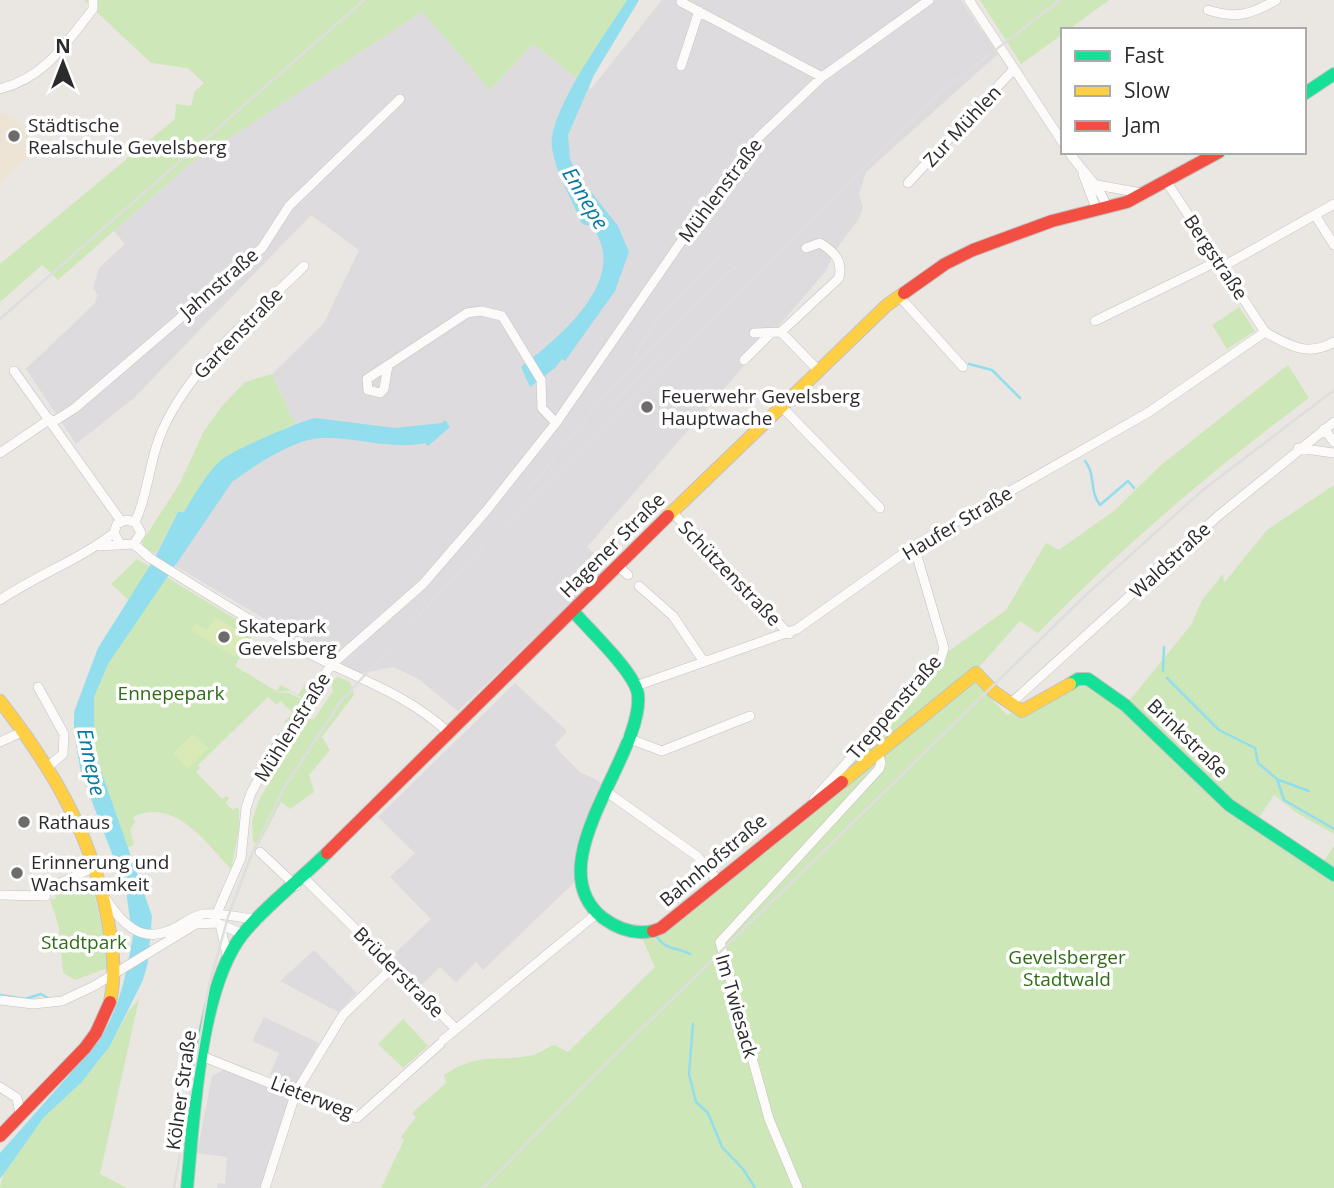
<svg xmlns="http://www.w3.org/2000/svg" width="1334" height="1188" viewBox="0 0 1334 1188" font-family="'Open Sans',sans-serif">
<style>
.industrial{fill:#dddbdd}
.education{fill:#ede4d5}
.green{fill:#cee7b8}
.pitch{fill:#daeab6}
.water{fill:#92ddee}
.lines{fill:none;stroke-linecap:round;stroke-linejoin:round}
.stream{stroke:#92ddee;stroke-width:2.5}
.street-casing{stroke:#c3c2c2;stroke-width:10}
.fast-casing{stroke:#c3c2c2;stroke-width:14}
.slow-casing{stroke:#c3c2c2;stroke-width:14}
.jam-casing{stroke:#c3c2c2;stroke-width:14}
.street{stroke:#fcfbfa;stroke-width:9}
.fast{stroke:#16e098;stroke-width:12}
.slow{stroke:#ffcf43;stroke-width:12}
.jam{stroke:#f24e42;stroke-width:12}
.rail{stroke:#dededf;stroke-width:2.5}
.poi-dot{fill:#6e6c6b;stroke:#fff;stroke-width:2.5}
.labels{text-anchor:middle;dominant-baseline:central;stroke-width:7;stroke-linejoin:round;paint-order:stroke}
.poi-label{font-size:19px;fill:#2b2b2b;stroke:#fff;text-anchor:start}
.street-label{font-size:19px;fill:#2b2b2b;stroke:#fff}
.park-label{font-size:19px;fill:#2f6d17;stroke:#fff}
.water-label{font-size:21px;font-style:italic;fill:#0778a4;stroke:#fff}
</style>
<rect width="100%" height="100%" fill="#eae6e1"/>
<path class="industrial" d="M 662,0 L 961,0 L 998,54 L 866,172 L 859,194 L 863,208 L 858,220 L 834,252 L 826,271 L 587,547 L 608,567 L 458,711 L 417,678 L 393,667 L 358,674 L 153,553 L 158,550 L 178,512 L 295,424 L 272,374 L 324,323 L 359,250 L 311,215 L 134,398 L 76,444 L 26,369 L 94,304 L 98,295 L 93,289 L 99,268 L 125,244 L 114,231 L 191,163 L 422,12 L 490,90 L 533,44 L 591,89 Z
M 515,683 L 567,731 L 555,745 L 559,751 L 580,772 L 599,781 L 604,790 L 582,875 L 483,970 L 476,962 L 456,982 L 440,967 L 420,986 L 392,956 L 431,919 L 390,877 L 415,853 L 378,817 Z
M 314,950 L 357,993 L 338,1012 L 280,981 Z
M 264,1017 L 319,1043 L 296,1085 L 270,1074 L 279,1053 L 252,1041 Z
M 224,1070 L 290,1096 L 265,1188 L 217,1188 L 218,1183 L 225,1184 L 227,1157 L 197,1153 L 212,1076 Z"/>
<path class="education" d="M 0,112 L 15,117 L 40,155 L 21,161 L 0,186 Z"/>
<path class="green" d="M 84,0 L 627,0 L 578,79 L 533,44 L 490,90 L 422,12 L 191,163 L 58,280 L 42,265 L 0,302 L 0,264 L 175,119 L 176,104 L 191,106 L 195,91 L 204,83 L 188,68 L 151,63 Z
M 980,0 L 1109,0 L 1068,30 L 1063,30 L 1063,34 L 1021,64 Z
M 1239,307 L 1255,331 L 1227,349 L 1212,325 Z
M 1288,365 L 1309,398 C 1212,470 1122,547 1038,633 L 1020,621 L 970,677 L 1007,715 L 1077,678 L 1125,706 L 1191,625 L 1202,600 L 1223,574 L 1224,583 L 1267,530 L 1334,485 L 1334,834 L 1297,813 L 1274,795 L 1258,819 L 1322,864 L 1334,846 L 1334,1188 L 381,1188 L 404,1140 L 401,1137 L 416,1117 L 412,1113 L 446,1083 L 444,1075 C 480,1052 492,1062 529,1056 C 537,1055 546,1048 554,1045 L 568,1052 L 655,967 L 640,934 L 652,932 L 801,813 L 942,656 L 1006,610 L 1046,543 L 1059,550 L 1115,510 L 1161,465 Z
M 272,374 L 295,424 L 219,462 L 184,512 L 178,512 L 158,550 L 153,553 L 144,548 L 142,542 L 180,483 L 204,431 L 222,406 L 245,382 Z
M 137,559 L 255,631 L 235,666 L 276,691 L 281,685 L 298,695 L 306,683 L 312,686 L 304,699 L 290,691 L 271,692 L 289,693 L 303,700 L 287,724 L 284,722 L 293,713 L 281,701 L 277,705 L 268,697 L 198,765 L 200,768 L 196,772 L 222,799 L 227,796 L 229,798 L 226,803 L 233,810 L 237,807 L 239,810 L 239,830 L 231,869 C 206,843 175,797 133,817 L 135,822 L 130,830 L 134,845 L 127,848 C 111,801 77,736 97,686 C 107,659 126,635 142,612 L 111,584 Z
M 338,677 L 350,682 L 354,695 L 322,737 L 330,750 L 309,775 L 314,792 L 290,809 L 281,802 L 259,844 L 253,842 L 252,821 L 259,800 L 306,719 L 314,719 L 333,691 L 331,682 Z
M 84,877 L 92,880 C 96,910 106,936 110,967 L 75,980 L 63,973 L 59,928 L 49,896 L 52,900 L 56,898 L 53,891 Z
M 139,999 L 100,1174 L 127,1188 L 0,1188 L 4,1171 L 44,1117 L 81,1083 L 110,1046 L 128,1012 Z
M 403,1019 L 428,1046 L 403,1068 L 378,1044 Z"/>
<path class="pitch" d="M 215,617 L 247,636 L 235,657 L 191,630 L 195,623 L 207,630 Z
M 193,734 L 208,749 L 188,768 L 173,753 Z"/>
<path class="water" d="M 627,0 L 639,0 L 594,75 L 568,135 L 570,159 L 576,173 L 618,226 L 629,252 L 615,291 L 565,361 L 562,359 L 555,368 L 530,387 L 521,367 C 559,338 633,277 591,226 L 582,224 C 572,199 556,175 552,148 C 547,113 607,32 627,0 Z
M 315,418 L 395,428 L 442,423 L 445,420 L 450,427 L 428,446 L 425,443 C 391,450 357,437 323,438 C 295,438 254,466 232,482 L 108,664 L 94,697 L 94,751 L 152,916 L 148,962 L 143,980 L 110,1046 L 81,1083 L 44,1117 L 0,1179 L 0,1153 L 99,1041 C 122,1004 128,966 135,924 L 130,920 L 126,890 L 81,773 L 74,733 L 74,712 L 98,648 L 156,556 L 178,512 L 184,512 C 191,500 208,472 219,462 C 230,451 298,422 315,418 Z"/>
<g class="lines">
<path class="stream" d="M 969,364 L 992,370 L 1020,398
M 1085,461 C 1096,474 1089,491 1100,505 L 1128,481 L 1134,488
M 1163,671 L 1164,647
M 1167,678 L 1219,730 L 1255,748 L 1258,763 L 1277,779 L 1284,800 L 1334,829
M 1279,780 L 1309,791
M 656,935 C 664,950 676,947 690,954
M 0,995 L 25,999 L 41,994 L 50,999
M 693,1024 L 689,1074 L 696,1102 L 708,1113 L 722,1147 L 743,1169 L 755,1188"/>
<defs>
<path id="street" d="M 969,0 L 1063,143
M 681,2 L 822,77
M 1208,10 C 1236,19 1250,15 1276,0
M 681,66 L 699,11
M 0,89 C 46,77 65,44 93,9 L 93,0
M 1069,152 C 1081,171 1099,184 1106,205
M 1083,174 L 1096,208
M 1166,181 L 1265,332
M 908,183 L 1014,69
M 1097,185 L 1141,193
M 1315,215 L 1334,245
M 1222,267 L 1334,204
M 899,296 L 963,367
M 1095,321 L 1218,261
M 781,332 L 818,370
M 1265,332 C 1290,346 1308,357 1334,342
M 754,333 L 781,332 L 839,278 C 843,261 835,252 820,243 L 806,248
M 744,360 L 771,333
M 388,365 L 384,389 L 380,393 L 368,390 L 367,379 L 467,313 L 481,311 L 502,316 L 541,380 L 542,408 L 556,423
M 14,371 L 121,521
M 782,407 L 880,508
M 53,422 L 75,408 L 262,248 L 289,206 L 400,99
M 1324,429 L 1334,442
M 1298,448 L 1334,453
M 0,453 L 50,419
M 672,512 L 789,634
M 135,522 C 149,493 149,458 163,429 C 193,363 254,316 304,266
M 134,544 L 150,558 C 199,589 250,621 301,649 C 353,678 404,691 449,733
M 99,546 L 134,544 L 141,533 L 135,522 L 126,520 L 117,524 L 114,533 L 120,544
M 618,566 L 628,575
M 639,586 L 673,616 L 704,662
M 0,600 C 37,575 79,560 114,533
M 636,686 L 797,629 L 914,546 L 1149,412 L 1265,332
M 38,687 L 64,734 L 63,754 L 49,766
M 1010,704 L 1218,516 L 1334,422
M 627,738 L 662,751 L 750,716
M 0,742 L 24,731
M 604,790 L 697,856 L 718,881
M 814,799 L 941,658 L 944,648 L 914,546
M 260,852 L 296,886
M 304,878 L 456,1029
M 0,895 L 46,896 L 45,890 L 97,866
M 106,899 C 120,921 139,943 168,931 C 181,926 190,917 203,914 C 217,912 243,918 258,920
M 213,922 L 241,858 L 246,808 L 251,793 L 280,740 L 293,726 L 331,665 L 423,584 L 486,511 L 556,423 L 683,239 L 759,137 L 822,77 L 929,0
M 220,924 L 227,955
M 0,1000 L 33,1004 L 62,1001 L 94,986 L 196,924 L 217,923 L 243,934
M 443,1040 L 595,915
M 204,1057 L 357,1118 L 440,1044
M 0,1087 L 17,1098 L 20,1113
M 265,1188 L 296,1092 L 343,1015 L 393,967
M 798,1188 L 769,1119 L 720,942 L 879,769 L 881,763 L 878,753"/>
<path id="fast" d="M 1304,94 L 1334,74
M 573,611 C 588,629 636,673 638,695 C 644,755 535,865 603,918 C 618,929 635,935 653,931
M 1070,684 L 1078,679 L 1088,679 L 1125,705 L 1229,805 L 1334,875
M 187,1188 C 194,1118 199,991 242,935 C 266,905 300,880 327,853"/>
<path id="slow" d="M 668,516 L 887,305 L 904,293
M 0,701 C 50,765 89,830 106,911 C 112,941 117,971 110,1002
M 842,782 L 976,673 L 994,692 L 1022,711 L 1070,684"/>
<path id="jam" d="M 904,293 L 945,264 L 973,250 L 1052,221 L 1127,202 L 1219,152
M 327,853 L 668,516
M 653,931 L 661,928 L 842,782
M 0,1136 L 85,1048 L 96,1033 L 110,1002"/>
</defs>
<use href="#street" class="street-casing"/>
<use href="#fast" class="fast-casing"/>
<use href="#slow" class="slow-casing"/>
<use href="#jam" class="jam-casing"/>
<use href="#street" class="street"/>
<use href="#fast" class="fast"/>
<use href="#slow" class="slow"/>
<use href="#jam" class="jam"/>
<path class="rail" d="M 0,319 L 364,0
M 634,357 L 657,320 L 721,254
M 611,406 L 666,348
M 529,489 L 609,390 L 736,266
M 174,1188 L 209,986 L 228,917 L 251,856 L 284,788 L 341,701 L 478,551 L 936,96 L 1060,0
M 483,1188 L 623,1047 L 1087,594 L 1203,490 L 1334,390"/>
</g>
<g class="poi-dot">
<circle cx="14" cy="136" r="7"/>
<circle cx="647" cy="407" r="7"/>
<circle cx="224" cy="637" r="7"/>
<circle cx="24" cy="822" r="7"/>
<circle cx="17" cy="873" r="7"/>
</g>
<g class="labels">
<g class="poi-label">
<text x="28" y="125">Städtische<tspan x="28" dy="22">Realschule Gevelsberg</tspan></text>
<text x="661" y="396">Feuerwehr Gevelsberg<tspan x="661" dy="22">Hauptwache</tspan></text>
<text x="238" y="626">Skatepark<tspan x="238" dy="22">Gevelsberg</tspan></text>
<text x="38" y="822">Rathaus</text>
<text x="31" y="862">Erinnerung und<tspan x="31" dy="22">Wachsamkeit</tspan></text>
</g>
<g class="street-label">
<text transform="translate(962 126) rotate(-47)">Zur Mühlen</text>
<text transform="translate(720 190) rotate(-53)">Mühlenstraße</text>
<text transform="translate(1216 257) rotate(56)">Bergstraße</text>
<text transform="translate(219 283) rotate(-41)">Jahnstraße</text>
<text transform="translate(238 333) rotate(-46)">Gartenstraße</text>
<text transform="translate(957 523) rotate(-31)">Haufer Straße</text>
<text transform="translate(612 545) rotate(-45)">Hagener Straße</text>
<text transform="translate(1170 560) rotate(-43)">Waldstraße</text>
<text transform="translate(730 573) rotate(46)">Schützenstraße</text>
<text transform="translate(894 707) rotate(-49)">Treppenstraße</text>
<text transform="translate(292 727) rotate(-58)">Mühlenstraße</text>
<text transform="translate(1188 738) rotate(44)">Brinkstraße</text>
<text transform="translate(713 860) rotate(-40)">Bahnhofstraße</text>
<text transform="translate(399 972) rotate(45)">Brüderstraße</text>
<text transform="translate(737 1006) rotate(74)">Im Twiesack</text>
<text transform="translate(181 1090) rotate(-82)">Kölner Straße</text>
<text transform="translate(312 1097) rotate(21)">Lieterweg</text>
</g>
<g class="park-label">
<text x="171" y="693">Ennepepark</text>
<text x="84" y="942">Stadtpark</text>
<text x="1067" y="957">Gevelsberger<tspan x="1067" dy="22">Stadtwald</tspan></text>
</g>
<g class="water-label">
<text transform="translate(586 198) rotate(59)">Ennepe</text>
<text transform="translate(92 762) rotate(78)">Ennepe</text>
</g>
</g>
<rect x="1061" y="28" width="245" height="126" fill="#ffffff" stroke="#aaaaaa" stroke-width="2"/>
<rect x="1075" y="51" width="35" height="10" fill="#16e098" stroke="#aaaaaa" stroke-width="2"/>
<text x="1124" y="63" font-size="21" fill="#2b2b2b">Fast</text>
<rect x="1075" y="86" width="35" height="10" fill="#ffcf43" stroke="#aaaaaa" stroke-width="2"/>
<text x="1124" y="98" font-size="21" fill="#2b2b2b">Slow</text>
<rect x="1075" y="121" width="35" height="10" fill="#f24e42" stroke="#aaaaaa" stroke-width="2"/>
<text x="1124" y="133" font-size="21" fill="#2b2b2b">Jam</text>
<g transform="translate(63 63)" stroke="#ffffff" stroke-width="5" paint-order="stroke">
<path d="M0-5L12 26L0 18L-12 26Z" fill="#2b2b2b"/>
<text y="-10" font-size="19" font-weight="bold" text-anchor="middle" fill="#2b2b2b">N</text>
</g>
</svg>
